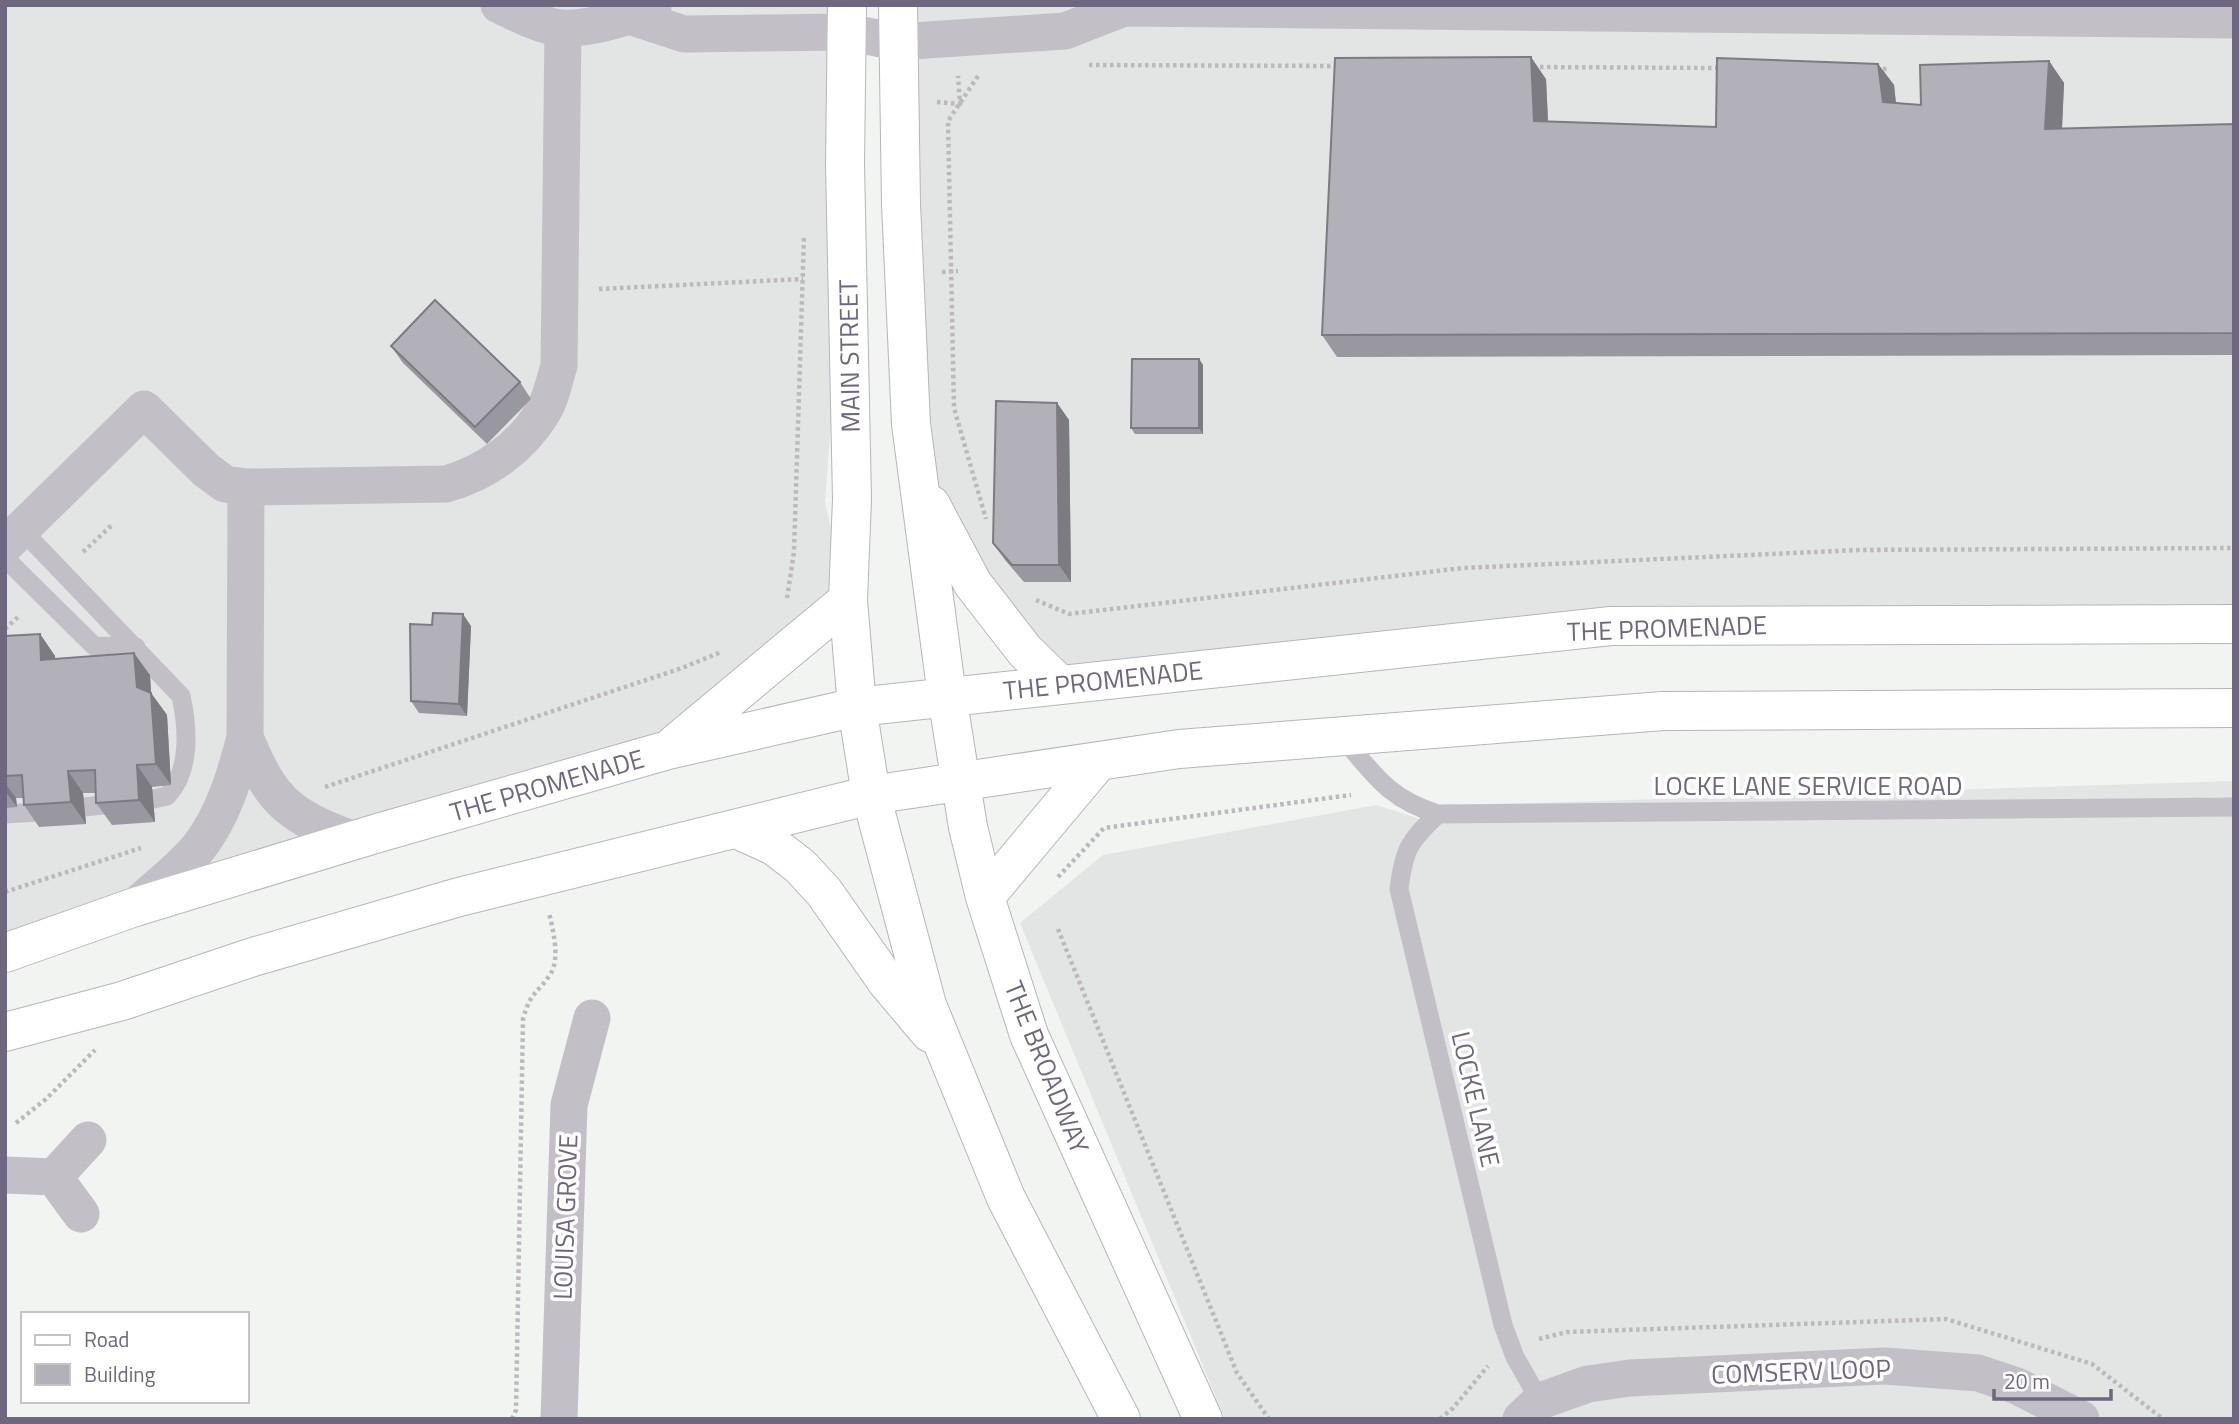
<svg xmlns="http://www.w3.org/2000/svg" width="2239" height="1424" viewBox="0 0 2239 1424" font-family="'Titillium Web',sans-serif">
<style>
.built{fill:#e3e5e4}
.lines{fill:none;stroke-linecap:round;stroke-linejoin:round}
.secondary-casing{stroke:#b7b4bc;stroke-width:40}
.path{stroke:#bbb9bd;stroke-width:4.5;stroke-dasharray:3.5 3.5;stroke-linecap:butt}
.lane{stroke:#c2c0c6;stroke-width:19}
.street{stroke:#c2c0c6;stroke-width:37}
.secondary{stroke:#fff;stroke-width:38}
.wall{fill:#99979f}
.shaded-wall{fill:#7d7b82}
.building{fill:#b2b0b9;stroke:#7d7b82;stroke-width:2}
.labels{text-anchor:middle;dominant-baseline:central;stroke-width:7;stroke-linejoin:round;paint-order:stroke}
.street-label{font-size:26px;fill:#6f667f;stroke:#fff}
</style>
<rect width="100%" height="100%" fill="#f1f4f1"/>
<path class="built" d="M 5,5 L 842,5 L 847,203 L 825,503 L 848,600 L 668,750 L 5,953 Z
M 898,5 L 2234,5 L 2234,624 L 1612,626 L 1059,684 L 919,481 Z
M 2234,781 L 2234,1419 L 1225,1419 L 1020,923 L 1103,855 L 1376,805 L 1420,819 L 1465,805 Z"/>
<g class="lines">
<defs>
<path id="secondary" d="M 847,5 L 845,164 L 852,499 L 848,600 L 857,707 L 871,795 L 927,1005 L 1006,1198 L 1121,1419
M 898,5 L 901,204 L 911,424 L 947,696 L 968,827 L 985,897 L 1029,1035 L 1203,1419
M 931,505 L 973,584 L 1025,651 L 1059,684
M 675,744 L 848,600
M 736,829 L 774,846 L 800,866 L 824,892 L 887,982 L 930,1033
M 985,897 L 1098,762
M 5,953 L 135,907 L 378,833 L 668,750 L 857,707 L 1611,626 L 2234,624
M 5,1032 L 122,1001 L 253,957 L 459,897 L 871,795 L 1179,749 L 1663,711 L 2234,708"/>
</defs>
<use href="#secondary" class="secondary-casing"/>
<path class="path" d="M 1089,65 L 1339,66
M 1533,67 L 1721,68
M 1876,69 L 1887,69
M 978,76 L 948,121 L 954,408 L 986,519
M 937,102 L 960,104 L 958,76
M 942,272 L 958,271
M 599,289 L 803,279
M 83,552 L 113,524
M 787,598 L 794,552 L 804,236
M 1036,600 L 1069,614 L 1463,568 L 1859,550 L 2234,548
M 5,629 L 20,615
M 325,787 L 682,668 L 721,652
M 1058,877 L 1104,828 L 1351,795
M 5,892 L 141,848
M 1058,929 L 1237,1373 L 1269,1419
M 16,1123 L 46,1099 L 95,1050
M 1539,1339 L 1567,1332 L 1946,1319 L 2092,1364 L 2163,1419
M 512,1419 L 516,1410 L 523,1019 C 531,990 538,994 551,973 C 560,958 553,929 549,913
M 1440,1419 L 1453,1408 L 1488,1366"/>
<path class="lane" d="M 21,529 L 181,696 C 188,728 191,771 167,796 L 154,799
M 5,558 L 94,646 L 136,647
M 1341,736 C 1374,774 1388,799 1438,814 L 2234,807
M 85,807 L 111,804
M 5,814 L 38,812
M 1438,814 C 1409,841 1404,849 1399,889 L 1503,1325 L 1515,1357 L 1540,1401"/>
<path class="street" d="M 499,5 C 519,14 540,26 562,28 C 587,30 630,17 653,7
M 1114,5 L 1124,8 L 2234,20
M 632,17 L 684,34 L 847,32 L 897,42 L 1065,31 L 1124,8
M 5,545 L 144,409 L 206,470 L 225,484 L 246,487 L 446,484 C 485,473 521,448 542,413 C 551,400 554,381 559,366 L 563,28
M 245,737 C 272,803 288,815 354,840
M 135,907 C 155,888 181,869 199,847 C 224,814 235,776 245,737 L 246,487
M 5,1175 L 54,1177 L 88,1140
M 54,1177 L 81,1214
M 559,1419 L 569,1105 L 592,1018
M 1521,1419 L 1540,1401 L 1588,1384 L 1630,1378 L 1885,1366 L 1978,1373 L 2017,1386 L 2081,1419"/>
<use href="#secondary" class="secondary"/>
</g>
<path class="wall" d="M 2049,61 L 2064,83 L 2062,129 L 2234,124 L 2234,355 L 1337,357 L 1322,335 L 1546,79 L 1548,122 L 1716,127 L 1878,64 L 1894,85 L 1896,103 L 1921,105 Z
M 391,346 L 520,382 L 531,399 L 487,444 L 403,363 Z
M 1199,359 L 1203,365 L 1203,434 L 1135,434 L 1131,428 Z
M 1057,403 L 1069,420 L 1071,582 L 1024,582 L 1005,560 L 993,543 Z
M 471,626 L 467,716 L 419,713 L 411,701 Z
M 40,634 L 55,656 L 55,659 L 150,675 L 151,693 L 167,715 L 171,785 L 152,787 L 155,822 L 112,825 L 96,803 L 96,793 L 83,793 L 86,824 L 39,827 L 24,805 L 23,798 L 16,798 L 17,807 L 5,808 L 5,636 Z"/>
<path class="shaded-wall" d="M 1531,57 L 1546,79 L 1549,143 L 1534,121 Z
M 2049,61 L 2064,83 L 2061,151 L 2045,129 Z
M 1878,64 L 1894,85 L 1898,124 L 1883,102 Z
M 1199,359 L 1203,365 L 1203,434 L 1199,428 Z
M 1057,403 L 1069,420 L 1071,582 L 1059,565 Z
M 463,614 L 471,626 L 467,716 L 459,704 Z
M 40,634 L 55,656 L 57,682 L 41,660 Z
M 134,653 L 150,675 L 152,709 L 137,687 Z
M 151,693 L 167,715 L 171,785 L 156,764 Z
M 137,765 L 152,787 L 155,822 L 139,800 Z
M 68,771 L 83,793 L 86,824 L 71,802 Z
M 5,783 L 16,798 L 17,807 L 5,791 Z"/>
<path class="building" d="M 1531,57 L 1534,121 L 1716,127 L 1717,58 L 1878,64 L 1883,102 L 1921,105 L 1920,65 L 2049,61 L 2045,129 L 2234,124 L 2234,333 L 1322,335 L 1335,58 Z
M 435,300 L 520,382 L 475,427 L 391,346 Z
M 1132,359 L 1199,359 L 1199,428 L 1131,428 Z
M 996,401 L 1057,403 L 1059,565 L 1012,565 L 993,543 Z
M 433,613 L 463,614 L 459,704 L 411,701 L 410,624 L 432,625 Z
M 40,634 L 41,660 L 134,653 L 137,687 L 151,693 L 156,764 L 137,765 L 139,800 L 96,803 L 95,770 L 68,771 L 71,802 L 24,805 L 22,775 L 5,776 L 5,636 Z"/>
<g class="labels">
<g class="street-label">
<text transform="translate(849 356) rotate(-91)">MAIN STREET</text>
<text transform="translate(1667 628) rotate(-2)">THE PROMENADE</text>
<text transform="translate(1103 680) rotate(-6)">THE PROMENADE</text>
<text transform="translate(547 785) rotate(-16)">THE PROMENADE</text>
<text x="1808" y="785">LOCKE LANE SERVICE ROAD</text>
<text transform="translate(1047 1067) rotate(68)">THE BROADWAY</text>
<text transform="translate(1476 1099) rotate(77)">LOCKE LANE</text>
<text transform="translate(565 1217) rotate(-88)">LOUISA GROVE</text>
<text transform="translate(1801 1371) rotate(-2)">COMSERV LOOP</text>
</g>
</g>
<rect width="2239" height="1424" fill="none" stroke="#6f667f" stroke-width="14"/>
<rect x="21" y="1312" width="228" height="91" fill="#ffffff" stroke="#c5c2cc" stroke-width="2"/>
<rect x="35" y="1335" width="35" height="10" fill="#ffffff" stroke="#c5c2cc" stroke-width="2"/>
<text x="84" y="1347" font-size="21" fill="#6f667f">Road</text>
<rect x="35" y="1364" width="35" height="21" fill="#b2b0b9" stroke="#c5c2cc" stroke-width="2"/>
<text x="84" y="1382" font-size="21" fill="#6f667f">Building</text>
<path d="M1994 1389v10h117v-10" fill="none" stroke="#6f667f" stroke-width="3.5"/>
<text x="2004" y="1389" font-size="21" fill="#6f667f" stroke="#ffffff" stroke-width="5" paint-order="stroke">20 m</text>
</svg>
